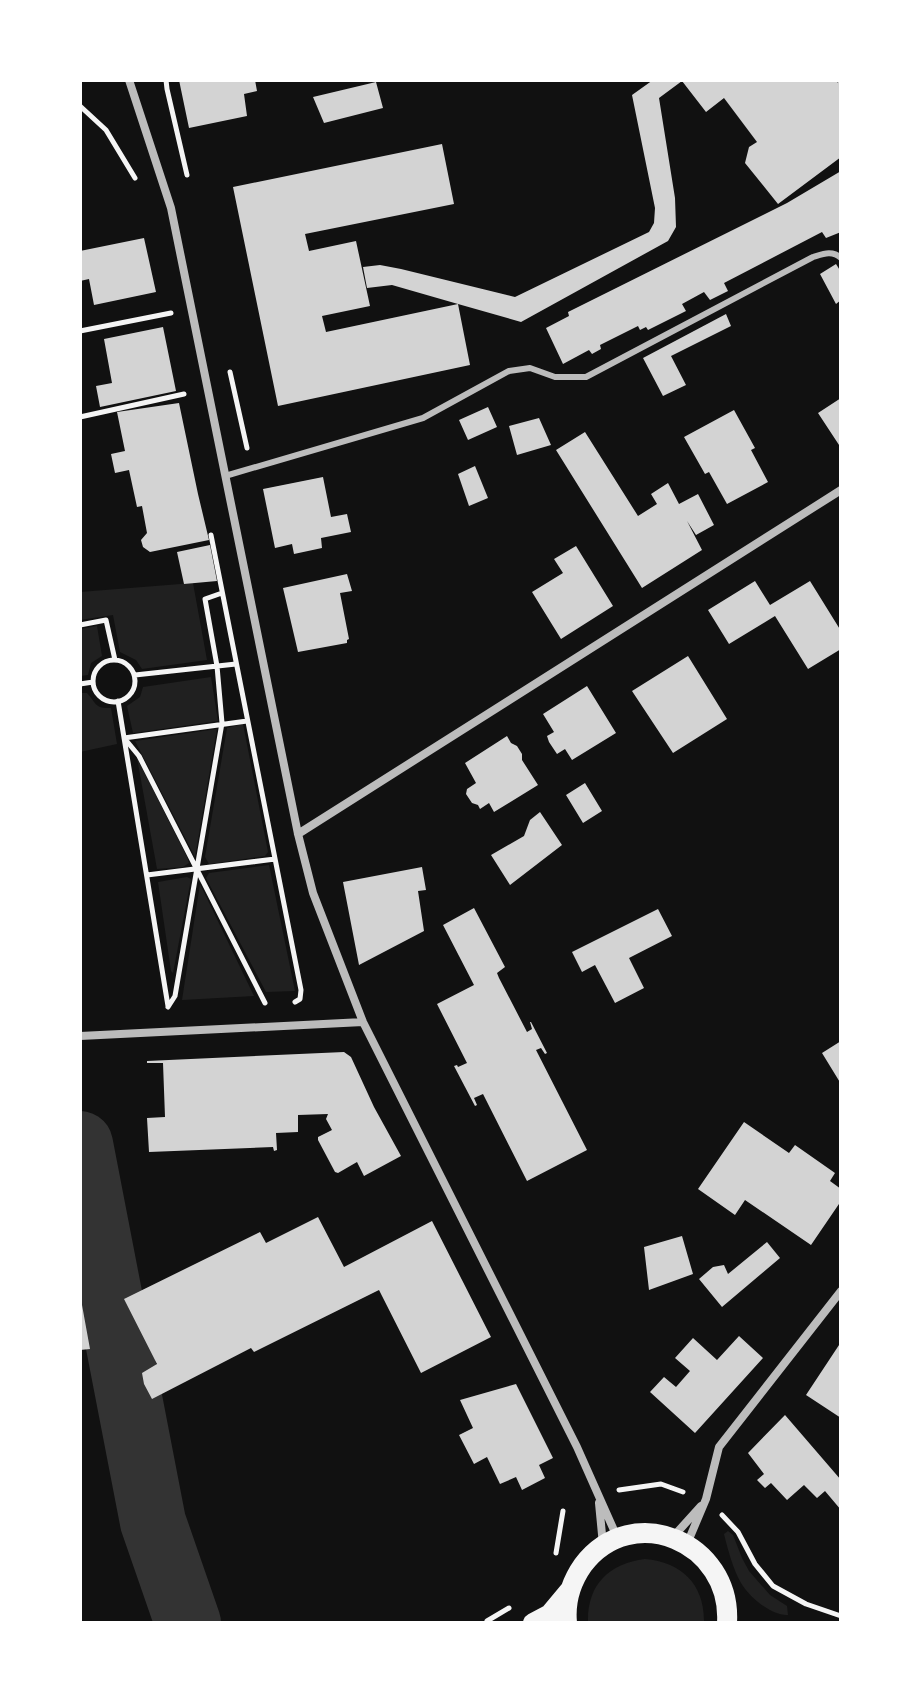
<svg xmlns="http://www.w3.org/2000/svg" width="921" height="1703" viewBox="0 0 921 1703" font-family="'Space Grotesk',sans-serif">
<style>
.green{fill:#202020}
.lines{fill:none;stroke-linecap:round;stroke-linejoin:round}
.river{stroke:#333;stroke-width:66}
.building{fill:#d3d3d3}
.path{stroke:#f5f5f5;stroke-width:5}
.service{stroke:#bcbcbc;stroke-width:6}
.minor{stroke:#bcbcbc;stroke-width:8}
.primary{stroke:#f5f5f5;stroke-width:20}
</style>
<rect width="100%" height="100%" fill="#111"/>
<path class="green" d="M 193,583 L 207,660 L 142,669 L 136,660 L 120,652 L 113,615 L 80,620 L 80,592 Z
M 97,626 L 102,656 L 91,663 L 88,675 L 80,676 L 80,629 Z
M 211,677 L 218,721 L 133,733 L 127,706 L 140,697 L 143,687 Z
M 80,693 L 87,693 C 96,703 95,709 111,708 L 117,744 L 80,752 Z
M 243,724 L 268,852 L 265,856 L 209,864 L 205,857 L 227,728 Z
M 217,729 L 195,857 L 135,741 Z
M 137,758 L 187,857 L 189,863 L 183,867 L 157,869 Z
M 269,865 L 295,991 L 266,992 L 206,878 L 209,873 Z
M 187,877 L 191,879 L 173,973 L 171,971 L 158,882 Z
M 200,884 L 254,996 L 182,1000 Z
M 728,1531 L 733,1535 L 742,1558 L 749,1571 L 770,1595 L 787,1606 L 788,1615 C 772,1616 750,1598 741,1583 C 733,1569 728,1550 724,1534 Z
M 645,1559 C 682,1562 705,1585 704,1623 L 588,1623 C 587,1585 608,1564 645,1559 Z"/>
<g class="lines">
<path class="river" d="M 80,1144 L 153,1522 L 188,1623"/>
</g>
<path class="building" d="M 179,80 L 255,80 L 257,91 L 244,94 L 247,116 L 189,128 Z
M 653,80 L 836,80 L 838,83 L 838,80 L 841,80 L 841,157 L 778,204 L 745,163 L 749,147 L 757,142 L 724,98 L 706,112 L 682,81 L 659,98 L 675,198 L 676,227 L 668,241 L 521,322 L 458,304 L 470,365 L 278,406 L 233,187 L 442,144 L 454,204 L 305,234 L 309,251 L 356,241 L 370,306 L 322,316 L 326,332 L 458,304 L 392,285 L 367,288 L 363,267 L 380,265 L 401,269 L 515,297 L 649,232 L 654,223 L 655,208 L 632,95 Z
M 376,82 L 383,108 L 324,123 L 313,97 Z
M 841,171 L 841,232 L 826,238 L 822,232 L 724,283 L 728,291 L 710,300 L 704,292 L 682,304 L 686,311 L 648,330 L 646,327 L 640,330 L 638,326 L 600,345 L 601,349 L 592,354 L 589,350 L 563,364 L 546,328 L 569,316 L 568,312 L 787,203 Z
M 144,238 L 156,292 L 94,305 L 89,279 L 80,281 L 80,251 Z
M 836,264 L 841,272 L 841,300 L 836,304 L 820,274 Z
M 726,314 L 731,326 L 671,356 L 686,385 L 663,396 L 643,358 Z
M 163,327 L 176,391 L 100,407 L 96,386 L 112,383 L 104,339 Z
M 841,398 L 841,448 L 818,413 Z
M 179,403 L 198,494 L 209,540 L 150,552 L 143,547 L 141,540 L 147,533 L 142,506 L 137,507 L 129,470 L 115,473 L 111,454 L 125,451 L 117,412 Z
M 488,407 L 497,427 L 468,440 L 459,420 Z
M 734,410 L 755,448 L 751,450 L 768,482 L 727,504 L 709,472 L 705,474 L 684,437 Z
M 539,418 L 551,445 L 517,455 L 509,426 Z
M 585,432 L 638,516 L 657,504 L 651,494 L 668,483 L 679,504 L 698,494 L 714,525 L 696,535 L 687,521 L 702,550 L 642,588 L 556,450 Z
M 475,466 L 488,498 L 469,506 L 458,474 Z
M 323,477 L 331,517 L 347,514 L 351,532 L 321,538 L 322,548 L 294,554 L 292,544 L 275,548 L 263,489 Z
M 210,545 L 217,581 L 184,584 L 177,552 Z
M 576,546 L 613,606 L 561,639 L 532,592 L 563,573 L 554,559 Z
M 347,574 L 352,591 L 340,593 L 349,639 L 347,640 L 347,643 L 298,652 L 283,588 Z
M 755,581 L 770,605 L 810,581 L 841,631 L 841,649 L 808,669 L 775,616 L 729,644 L 708,610 Z
M 688,656 L 727,719 L 673,753 L 632,691 Z
M 587,686 L 616,733 L 572,760 L 565,749 L 557,754 L 549,742 L 547,736 L 554,732 L 543,714 Z
M 507,736 L 511,743 L 517,746 L 522,754 L 522,760 L 538,785 L 494,812 L 489,803 L 480,809 L 478,805 L 472,803 L 466,794 L 467,789 L 476,783 L 465,763 Z
M 585,783 L 602,811 L 583,823 L 566,795 Z
M 540,812 L 562,845 L 510,885 L 491,855 L 524,836 L 530,820 Z
M 422,867 L 426,890 L 418,891 L 424,931 L 359,965 L 343,882 Z
M 474,908 L 505,967 L 497,973 L 499,978 L 527,1032 L 532,1029 L 530,1022 L 531,1022 L 547,1053 L 545,1054 L 541,1048 L 536,1050 L 587,1150 L 527,1181 L 483,1094 L 474,1098 L 477,1105 L 475,1106 L 454,1066 L 457,1065 L 458,1067 L 467,1063 L 437,1004 L 474,985 L 443,925 Z
M 658,909 L 672,936 L 629,958 L 644,988 L 615,1003 L 595,965 L 582,972 L 572,952 Z
M 841,1041 L 841,1084 L 822,1053 Z
M 344,1052 L 351,1057 L 374,1107 L 401,1156 L 364,1176 L 357,1162 L 338,1173 L 335,1172 L 318,1140 L 318,1137 L 332,1130 L 326,1119 L 328,1114 L 298,1115 L 298,1132 L 276,1133 L 277,1150 L 274,1151 L 273,1147 L 149,1152 L 147,1118 L 165,1117 L 163,1063 L 147,1063 L 147,1061 Z
M 744,1122 L 789,1153 L 795,1145 L 835,1173 L 830,1181 L 841,1189 L 841,1201 L 811,1245 L 745,1200 L 735,1215 L 698,1189 Z
M 318,1217 L 344,1267 L 432,1221 L 491,1337 L 421,1373 L 379,1290 L 254,1352 L 251,1348 L 152,1399 L 144,1384 L 142,1373 L 157,1364 L 124,1299 L 260,1232 L 266,1243 Z
M 682,1236 L 693,1274 L 649,1290 L 644,1247 Z
M 767,1242 L 780,1258 L 722,1307 L 699,1279 L 713,1267 L 724,1265 L 728,1274 Z
M 82,1305 L 90,1349 L 80,1350 L 80,1306 Z
M 739,1336 L 763,1358 L 695,1433 L 650,1392 L 664,1377 L 676,1387 L 690,1371 L 675,1358 L 693,1338 L 717,1360 Z
M 841,1342 L 841,1418 L 806,1395 Z
M 516,1384 L 553,1458 L 539,1465 L 545,1478 L 522,1490 L 516,1477 L 500,1484 L 487,1457 L 474,1464 L 459,1435 L 473,1428 L 460,1400 Z
M 785,1415 L 841,1480 L 841,1510 L 825,1491 L 817,1498 L 804,1485 L 787,1500 L 771,1483 L 765,1488 L 757,1480 L 764,1474 L 748,1453 Z"/>
<g class="lines">
<path class="path" d="M 166,80 L 167,89 L 187,175
M 80,106 L 106,130 L 135,178
M 80,331 L 171,313
M 230,372 L 247,448
M 80,417 L 184,394
M 211,535 L 301,990 L 300,999 L 295,1002
M 80,625 L 106,620 L 115,660
M93 681a21 21 0 1 1 42 0a21 21 0 1 1-42 0Z
M 135,675 L 236,664
M 80,684 L 93,682
M 118,701 L 168,1006
M 124,738 L 247,721
M 125,739 L 139,756 L 265,1003
M 147,875 L 275,859
M 168,1007 L 175,996 L 222,723 L 217,666 L 205,599 L 222,593
M 619,1490 L 661,1484 L 683,1492
M 722,1515 L 738,1532 L 755,1564 L 773,1586 L 806,1604 L 841,1616
M 556,1553 L 563,1511
M 487,1621 L 509,1608"/>
<path class="service" d="M 225,476 L 423,418 L 509,371 L 530,368 L 555,377 L 586,377 L 813,257 C 823,254 832,250 841,258"/>
<path class="minor" d="M 129,80 L 171,208 L 298,834 L 313,893 L 363,1022 L 577,1447 L 617,1537
M 298,834 L 841,490
M 80,1036 L 363,1022
M 599,1503 L 603,1545
M 672,1538 L 701,1506
M 687,1544 L 706,1499 L 719,1447 L 841,1291"/>
<path class="primary" d="M 533,1623 L 550,1614 L 570,1590
M 567,1623 C 565,1602 571,1582 583,1565 C 632,1500 732,1542 727,1623"/>
</g>
<rect width="921" height="1703" fill="none" stroke="#ffffff" stroke-width="164"/>
</svg>
